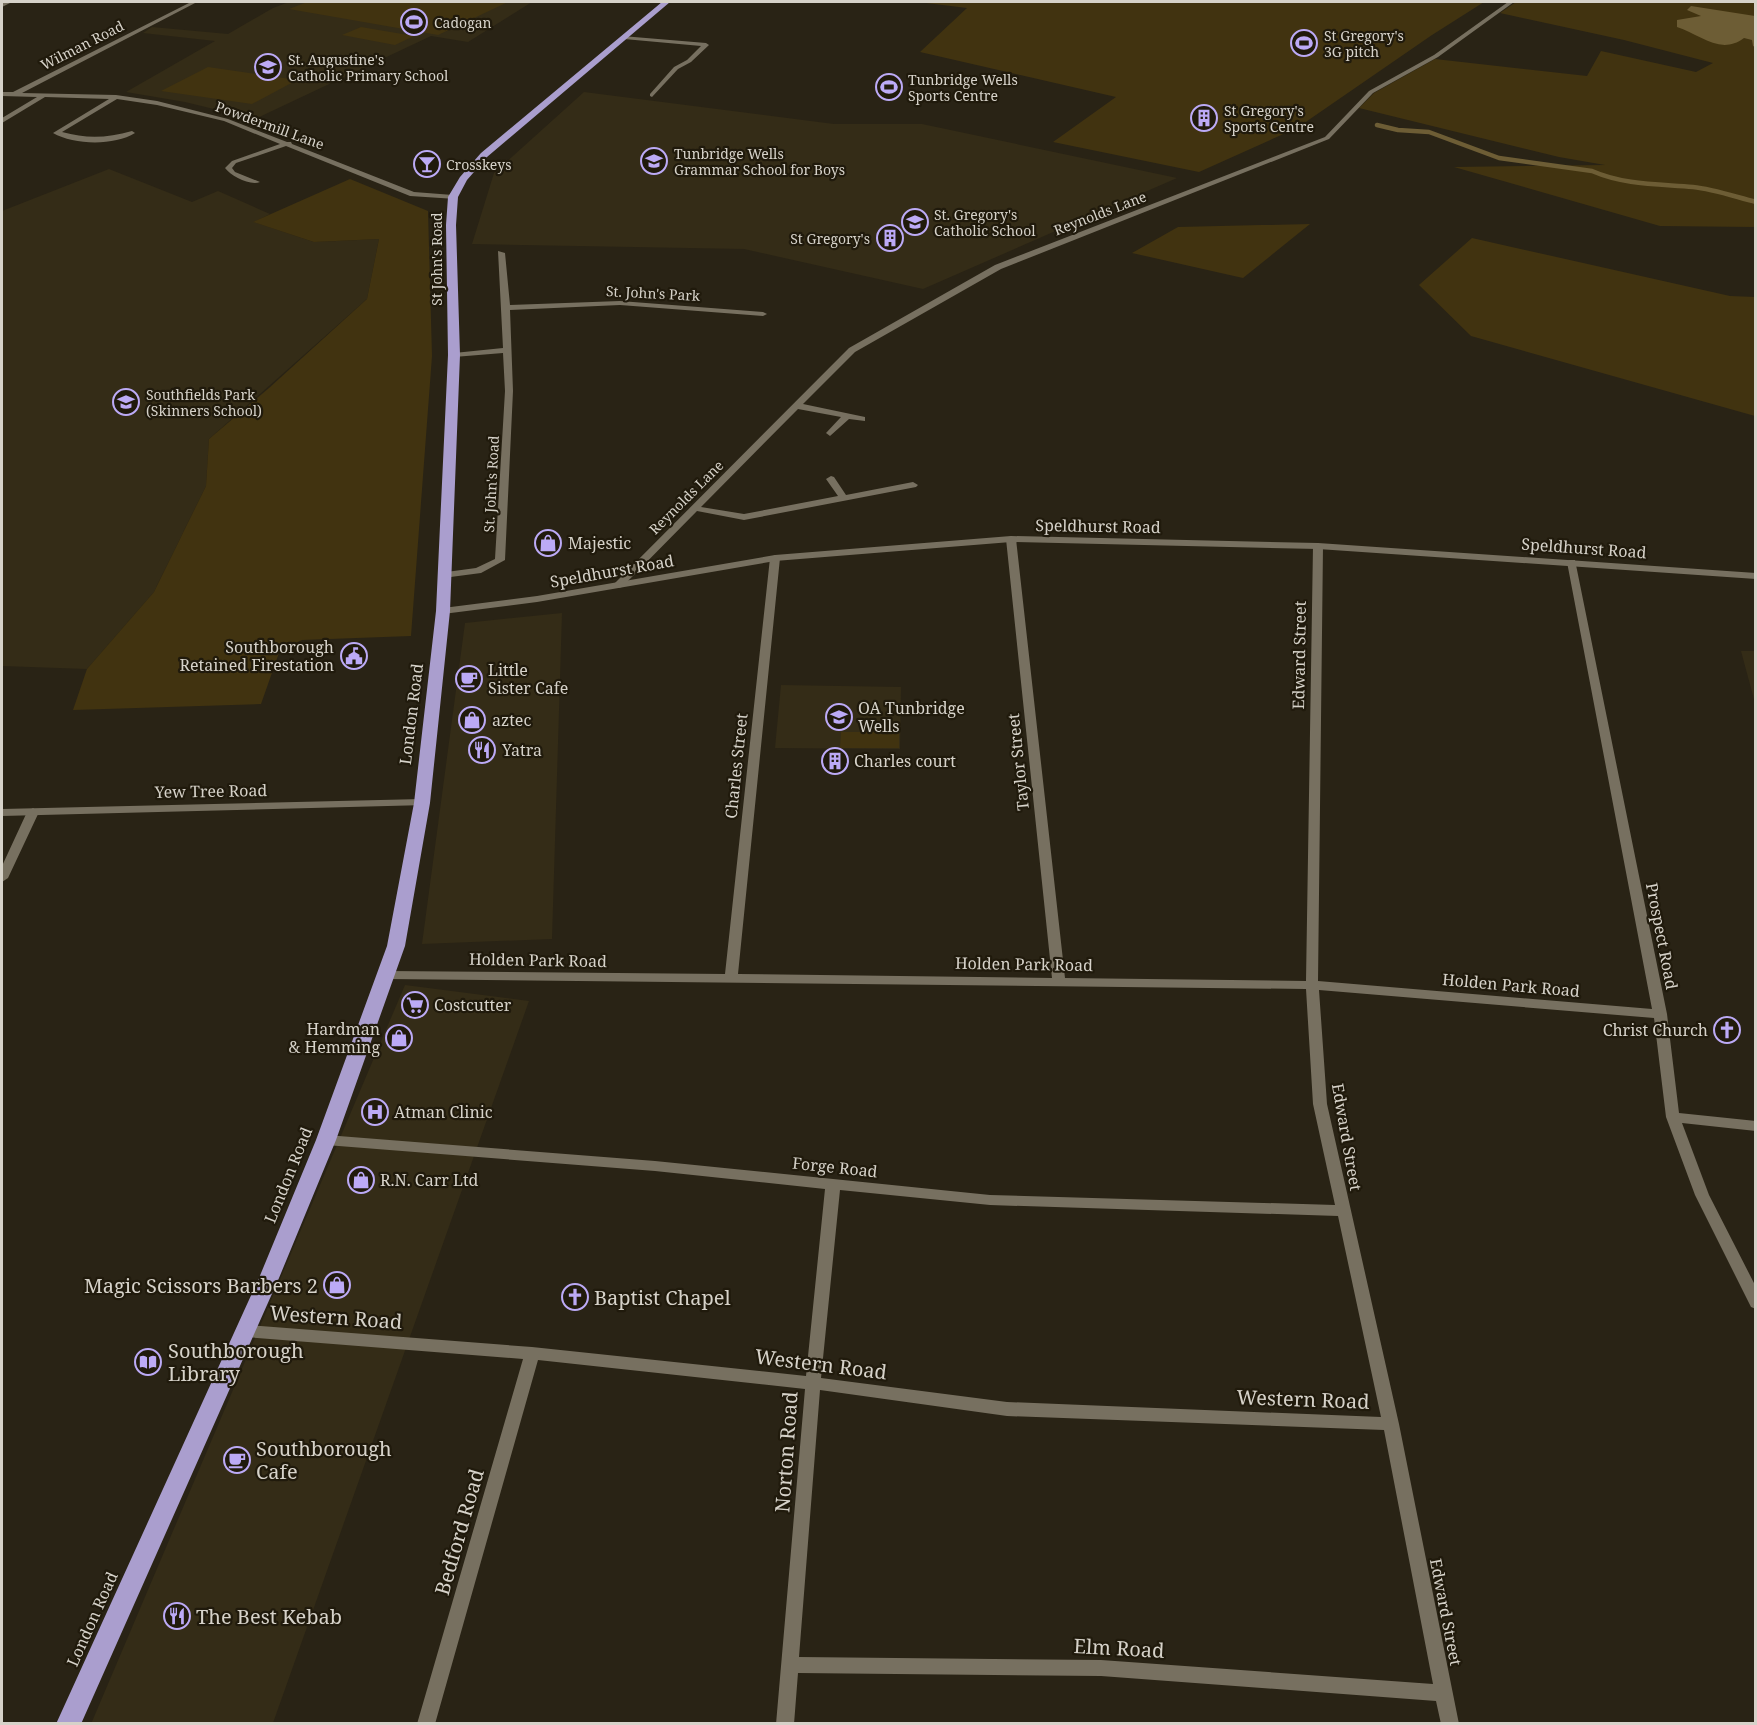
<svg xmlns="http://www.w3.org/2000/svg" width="1757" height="1725" viewBox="0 0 1757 1725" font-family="'Noto Serif',serif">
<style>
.built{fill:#342c17}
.green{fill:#413310}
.water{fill:#6d5d35}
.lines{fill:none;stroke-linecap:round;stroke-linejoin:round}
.stream{stroke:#6d5d35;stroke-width:4.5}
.minor{fill:#777060;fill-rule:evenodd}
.tertiary{fill:#777060;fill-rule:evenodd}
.trunk{fill:#aa9ece;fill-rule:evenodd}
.labels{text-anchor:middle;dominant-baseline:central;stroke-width:4.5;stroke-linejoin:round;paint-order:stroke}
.far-poi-label{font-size:14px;fill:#d6d2c9;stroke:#201a0c;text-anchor:start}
.far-street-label{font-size:14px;fill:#d6d2c9;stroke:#201a0c}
.street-label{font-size:16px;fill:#d6d2c9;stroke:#201a0c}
.poi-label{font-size:16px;fill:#d6d2c9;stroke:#201a0c;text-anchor:start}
.near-poi-label{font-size:20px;fill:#d6d2c9;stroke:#201a0c;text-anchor:start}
.near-street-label{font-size:20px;fill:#d6d2c9;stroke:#201a0c}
</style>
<rect width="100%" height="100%" fill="#292315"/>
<path class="built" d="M 289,2 L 532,2 L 468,42 L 431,36 L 255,119 L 185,102 L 126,92 L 215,41 L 143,33 L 152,27 L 228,34 L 273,8 Z
M 584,92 L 834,124 L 922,124 L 1177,178 L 923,289 L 744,249 L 472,244 L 494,173 Z
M 109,169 L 192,202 L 218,191 L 270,214 L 254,222 L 314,242 L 379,239 L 367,299 L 209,439 L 206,486 L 154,592 L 87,669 L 2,666 L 2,211 Z
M 562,613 L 552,939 L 422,944 L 465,623 Z
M 1741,651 L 1755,651 L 1755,703 Z
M 781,685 L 901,687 L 900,749 L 775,748 Z
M 405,985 L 529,1001 L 273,1723 L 91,1724 Z"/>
<path class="green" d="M 307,2 L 508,2 L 438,35 L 289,9 Z
M 918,2 L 1484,2 L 1432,35 L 1297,128 L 1199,172 L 1053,142 L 1116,97 L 920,52 L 967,8 Z
M 1516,2 L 1755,2 L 1755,227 L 1660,226 L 1454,167 L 1605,165 L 1559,157 L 1359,108 L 1374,93 L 1435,59 L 1587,76 L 1601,51 L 1696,72 L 1713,63 L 1624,40 L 1500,13 Z
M 361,27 L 414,36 L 395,45 L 342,35 Z
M 208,67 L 297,80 L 252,104 L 161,91 Z
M 350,179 L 428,211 L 432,356 L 411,636 L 302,640 L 280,650 L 261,704 L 73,710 L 87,669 L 154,592 L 206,486 L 209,439 L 269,388 L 367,299 L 379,239 L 314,242 L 253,222 Z
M 1310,224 L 1243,278 L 1132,253 L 1178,227 Z
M 1472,238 L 1730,296 L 1755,297 L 1755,416 L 1471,336 L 1419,285 Z
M 841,732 L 899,732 L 899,748 L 840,748 Z"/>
<path class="water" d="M 1691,6 L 1755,16 L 1755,47 L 1753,46 L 1752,40 L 1744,38 C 1720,56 1700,34 1677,27 L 1677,20 L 1701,16 L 1687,10 Z"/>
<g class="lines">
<path class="stream" d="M 1377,125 L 1398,130 L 1429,132 L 1499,158 L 1592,171 C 1624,185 1658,184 1693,187 C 1713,189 1736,197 1756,202"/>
<path class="minor" d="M 5,2 L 12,2 L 2,7 L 2,3 Z
M 191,2 L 197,2 L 22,93 L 116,95 L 157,101 L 228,119 L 287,142 L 291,142 L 292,144 L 414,192 L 453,195 L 457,197 L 456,199 L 410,196 L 286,146 L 236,163 L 232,168 L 235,172 L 260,182 C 250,186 231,176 225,168 L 232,161 L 280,144 L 224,121 L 157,105 L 117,99 L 62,132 C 87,139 107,138 132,131 L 135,133 C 114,146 74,145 53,133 L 109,99 L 45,97 L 2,123 L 2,118 L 37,97 L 2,96 L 2,92 L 13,92 Z
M 1508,2 L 1514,2 L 1438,57 L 1373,93 L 1329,139 L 1001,269 L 855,352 L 803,404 L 865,417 L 865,421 L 849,419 L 830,436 L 826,433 L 841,417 L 798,409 L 701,507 L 744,514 L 838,496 L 826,479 L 831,476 L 834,477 L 846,495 L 913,482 L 918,485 L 916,487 L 744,520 L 697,511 L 622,587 L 618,588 L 613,585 L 849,348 L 995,265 L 1325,137 L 1369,91 L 1434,55 Z
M 622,36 L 706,43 L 709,45 L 691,62 L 678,69 L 652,97 L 650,96 L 650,94 L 674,67 L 687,60 L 701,46 L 624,39 Z
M 498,251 L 505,253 L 510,305 L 620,301 L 763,312 L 767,314 L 763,316 L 620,305 L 510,310 L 513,391 L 505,560 L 481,573 L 443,578 L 438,575 L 439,573 L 476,568 L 495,559 L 505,391 L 503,353 L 454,357 L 450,355 L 454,353 L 503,348 Z
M 1011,536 L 1016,539 L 1065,978 L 1306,981 L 1313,546 L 1318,543 L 1323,546 L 1318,981 L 1652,1009 L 1567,562 L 1569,560 L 1575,560 L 1667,1014 L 1679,1113 L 1756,1121 L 1756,1131 L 1682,1123 L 1709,1195 L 1756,1287 L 1756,1309 L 1751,1307 L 1695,1195 L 1666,1117 L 1654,1018 L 1319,990 L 1327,1104 L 1399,1424 L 1459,1724 L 1441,1724 L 1436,1701 L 1101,1676 L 798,1673 L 794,1724 L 776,1724 L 805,1389 L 538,1360 L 435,1724 L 417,1724 L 523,1359 L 246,1337 L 241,1335 L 238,1331 L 241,1327 L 246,1325 L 532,1347 L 806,1376 L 825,1189 L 655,1171 L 326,1145 L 321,1144 L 319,1140 L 321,1136 L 326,1135 L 655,1161 L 990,1195 L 1335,1205 L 1313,1104 L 1306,989 L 387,979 L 381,975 L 387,971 L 725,974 L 770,558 L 775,555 L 780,558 L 738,974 L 1052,978 L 1006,539 ZM 840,1190 L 990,1205 L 1338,1216 L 1381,1417 L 1007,1402 L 821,1378 ZM 820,1390 L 1007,1416 L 1384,1430 L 1433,1684 L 1101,1660 L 799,1657 Z
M 33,808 L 39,812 L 8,878 L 2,882 L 2,866 L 27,812 Z"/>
<path class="tertiary" d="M 1011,536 L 1318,543 L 1756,573 L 1756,579 L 1318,549 L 1011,542 L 775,561 L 537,602 L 443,614 L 438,611 L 443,608 L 537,596 L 775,555 Z
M 422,799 L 426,801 L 428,803 L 426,805 L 2,816 L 2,809 Z"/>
<path class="trunk" d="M 662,2 L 670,2 L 487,157 L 467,180 L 458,197 L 456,225 L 460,355 L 450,611 L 430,803 L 405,946 L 336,1140 L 279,1278 L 81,1724 L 56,1724 L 259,1278 L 316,1140 L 387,946 L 414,803 L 436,611 L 448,355 L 446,225 L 448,197 L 460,177 L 481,153 Z"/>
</g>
<defs>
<symbol id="stadium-ring" viewBox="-11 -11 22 22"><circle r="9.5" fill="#201a0c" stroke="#bcaaf6" stroke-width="1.5"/><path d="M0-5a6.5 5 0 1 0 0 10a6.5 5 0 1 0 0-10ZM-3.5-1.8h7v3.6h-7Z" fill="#bcaaf6"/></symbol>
<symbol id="school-ring" viewBox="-11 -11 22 22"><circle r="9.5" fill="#201a0c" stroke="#bcaaf6" stroke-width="1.5"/><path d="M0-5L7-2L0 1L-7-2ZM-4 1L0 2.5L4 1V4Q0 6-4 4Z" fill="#bcaaf6"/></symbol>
<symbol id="building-ring" viewBox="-11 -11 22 22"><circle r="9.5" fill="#201a0c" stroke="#bcaaf6" stroke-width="1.5"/><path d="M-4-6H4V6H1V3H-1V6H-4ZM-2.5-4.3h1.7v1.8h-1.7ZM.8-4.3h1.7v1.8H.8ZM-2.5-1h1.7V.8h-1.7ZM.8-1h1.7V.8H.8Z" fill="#bcaaf6"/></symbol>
<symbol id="bar-ring" viewBox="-11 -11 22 22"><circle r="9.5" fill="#201a0c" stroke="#bcaaf6" stroke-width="1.5"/><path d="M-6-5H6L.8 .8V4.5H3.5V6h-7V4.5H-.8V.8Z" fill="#bcaaf6"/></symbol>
<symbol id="shop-ring" viewBox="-11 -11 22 22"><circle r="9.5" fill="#201a0c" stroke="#bcaaf6" stroke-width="1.5"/><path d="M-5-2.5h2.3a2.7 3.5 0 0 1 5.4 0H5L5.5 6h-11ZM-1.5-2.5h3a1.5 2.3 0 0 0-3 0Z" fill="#bcaaf6"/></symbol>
<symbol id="civic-ring" viewBox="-11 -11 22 22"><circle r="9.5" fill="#201a0c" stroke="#bcaaf6" stroke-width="1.5"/><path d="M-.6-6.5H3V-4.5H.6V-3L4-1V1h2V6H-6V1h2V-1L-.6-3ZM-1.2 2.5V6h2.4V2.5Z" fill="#bcaaf6"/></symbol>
<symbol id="cafe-ring" viewBox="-11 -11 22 22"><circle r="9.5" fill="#201a0c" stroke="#bcaaf6" stroke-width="1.5"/><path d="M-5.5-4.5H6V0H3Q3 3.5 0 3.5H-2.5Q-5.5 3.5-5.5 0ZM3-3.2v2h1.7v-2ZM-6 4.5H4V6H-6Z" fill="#bcaaf6"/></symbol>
<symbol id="restaurant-ring" viewBox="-11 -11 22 22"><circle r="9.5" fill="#201a0c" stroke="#bcaaf6" stroke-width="1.5"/><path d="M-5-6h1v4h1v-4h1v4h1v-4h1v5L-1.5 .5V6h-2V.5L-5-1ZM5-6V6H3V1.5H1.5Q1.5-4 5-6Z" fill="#bcaaf6"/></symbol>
<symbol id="supermarket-ring" viewBox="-11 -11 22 22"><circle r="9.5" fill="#201a0c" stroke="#bcaaf6" stroke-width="1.5"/><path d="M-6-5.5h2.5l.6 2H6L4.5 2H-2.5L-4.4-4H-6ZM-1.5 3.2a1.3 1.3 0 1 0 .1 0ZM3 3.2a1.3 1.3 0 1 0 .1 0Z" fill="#bcaaf6"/></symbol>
<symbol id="church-ring" viewBox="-11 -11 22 22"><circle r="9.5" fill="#201a0c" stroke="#bcaaf6" stroke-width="1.5"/><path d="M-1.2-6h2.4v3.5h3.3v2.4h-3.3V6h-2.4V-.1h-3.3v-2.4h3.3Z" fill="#bcaaf6"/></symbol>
<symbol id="hospital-ring" viewBox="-11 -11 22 22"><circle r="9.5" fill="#201a0c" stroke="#bcaaf6" stroke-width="1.5"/><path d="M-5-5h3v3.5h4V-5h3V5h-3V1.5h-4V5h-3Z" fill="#bcaaf6"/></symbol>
<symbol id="library-ring" viewBox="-11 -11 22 22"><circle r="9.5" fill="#201a0c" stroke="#bcaaf6" stroke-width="1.5"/><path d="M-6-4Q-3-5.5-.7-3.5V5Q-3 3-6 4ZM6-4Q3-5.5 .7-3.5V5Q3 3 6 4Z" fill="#bcaaf6"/></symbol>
</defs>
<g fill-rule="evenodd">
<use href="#stadium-ring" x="399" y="7" width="30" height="30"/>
<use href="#stadium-ring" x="1289" y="28" width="30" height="30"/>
<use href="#school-ring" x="253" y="52" width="30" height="30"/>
<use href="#stadium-ring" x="874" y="72" width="30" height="30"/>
<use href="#building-ring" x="1189" y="103" width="30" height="30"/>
<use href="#school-ring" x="639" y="146" width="30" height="30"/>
<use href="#bar-ring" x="412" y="149" width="30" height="30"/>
<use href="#school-ring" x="900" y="207" width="30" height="30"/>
<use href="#building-ring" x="875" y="223" width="30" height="30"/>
<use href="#school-ring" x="111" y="387" width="30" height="30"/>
<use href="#shop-ring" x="533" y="528" width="30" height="30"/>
<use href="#civic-ring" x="339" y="641" width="30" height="30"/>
<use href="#cafe-ring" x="454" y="664" width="30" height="30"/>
<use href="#school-ring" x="824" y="702" width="30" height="30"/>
<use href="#shop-ring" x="457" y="705" width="30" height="30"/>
<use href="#restaurant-ring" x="467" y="735" width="30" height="30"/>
<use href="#building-ring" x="820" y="746" width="30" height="30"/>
<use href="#supermarket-ring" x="400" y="990" width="30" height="30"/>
<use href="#church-ring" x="1712" y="1015" width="30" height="30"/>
<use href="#shop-ring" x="384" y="1023" width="30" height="30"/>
<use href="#hospital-ring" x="360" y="1097" width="30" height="30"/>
<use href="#shop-ring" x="346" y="1165" width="30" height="30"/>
<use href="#shop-ring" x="322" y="1270" width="30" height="30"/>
<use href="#church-ring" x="560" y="1282" width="30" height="30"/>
<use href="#library-ring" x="133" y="1347" width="30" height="30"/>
<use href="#cafe-ring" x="222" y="1445" width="30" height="30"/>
<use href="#restaurant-ring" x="162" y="1601" width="30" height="30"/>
</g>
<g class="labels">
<g class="far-poi-label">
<text x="434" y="22">Cadogan</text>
<text x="1324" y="35">St Gregory's<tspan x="1324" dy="16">3G pitch</tspan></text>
<text x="288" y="59">St. Augustine's<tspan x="288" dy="16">Catholic Primary School</tspan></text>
<text x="908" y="79">Tunbridge Wells<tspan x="908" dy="16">Sports Centre</tspan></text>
<text x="1224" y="110">St Gregory's<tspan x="1224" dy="16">Sports Centre</tspan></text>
<text x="674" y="153">Tunbridge Wells<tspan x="674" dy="16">Grammar School for Boys</tspan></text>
<text x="446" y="164">Crosskeys</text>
<text x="934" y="214">St. Gregory's<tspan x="934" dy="16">Catholic School</tspan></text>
<text x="870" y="238" text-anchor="end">St Gregory's</text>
<text x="146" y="394">Southfields Park<tspan x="146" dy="16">(Skinners School)</tspan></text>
</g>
<g class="far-street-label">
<text transform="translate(82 45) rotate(-27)">Wilman Road</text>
<text transform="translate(270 125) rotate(20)">Powdermill Lane</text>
<text transform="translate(1100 213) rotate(-21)">Reynolds Lane</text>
<text transform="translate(436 259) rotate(-90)">St John's Road</text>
<text transform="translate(653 293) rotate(3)">St. John's Park</text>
<text transform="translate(491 484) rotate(-87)">St. John's Road</text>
<text transform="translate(686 497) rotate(-45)">Reynolds Lane</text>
</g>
<g class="street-label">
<text transform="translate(1098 526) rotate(1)">Speldhurst Road</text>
<text transform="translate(1584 548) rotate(4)">Speldhurst Road</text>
<text transform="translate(612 571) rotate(-10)">Speldhurst Road</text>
<text transform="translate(1299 655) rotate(-89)">Edward Street</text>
<text transform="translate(411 714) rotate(-83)">London Road</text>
<text transform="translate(1018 762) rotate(-96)">Taylor Street</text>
<text transform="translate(736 766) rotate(-84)">Charles Street</text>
<text transform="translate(211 791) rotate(-1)">Yew Tree Road</text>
<text transform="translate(1662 936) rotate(79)">Prospect Road</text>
<text transform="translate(538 960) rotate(1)">Holden Park Road</text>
<text transform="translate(1024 964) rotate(1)">Holden Park Road</text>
<text transform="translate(1511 985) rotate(5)">Holden Park Road</text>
<text transform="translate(1347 1137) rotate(80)">Edward Street</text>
<text transform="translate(835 1167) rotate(6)">Forge Road</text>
<text transform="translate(288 1175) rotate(-68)">London Road</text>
<text transform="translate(1446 1612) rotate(79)">Edward Street</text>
<text transform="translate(92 1619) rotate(-66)">London Road</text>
</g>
<g class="poi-label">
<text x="568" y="543">Majestic</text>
<text x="334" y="647" text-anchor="end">Southborough<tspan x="334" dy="18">Retained Firestation</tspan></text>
<text x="488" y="670">Little<tspan x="488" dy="18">Sister Cafe</tspan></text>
<text x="858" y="708">OA Tunbridge<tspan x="858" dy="18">Wells</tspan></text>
<text x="492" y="720">aztec</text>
<text x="502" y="750">Yatra</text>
<text x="854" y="761">Charles court</text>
<text x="434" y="1005">Costcutter</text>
<text x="380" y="1029" text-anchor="end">Hardman<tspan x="380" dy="18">&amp; Hemming</tspan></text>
<text x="1708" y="1030" text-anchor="end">Christ Church</text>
<text x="394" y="1112">Atman Clinic</text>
<text x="380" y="1180">R.N. Carr Ltd</text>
</g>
<g class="near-poi-label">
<text x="318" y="1285" text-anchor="end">Magic Scissors Barbers 2</text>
<text x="594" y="1297">Baptist Chapel</text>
<text x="168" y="1350">Southborough<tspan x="168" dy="23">Library</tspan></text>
<text x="256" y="1448">Southborough<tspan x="256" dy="23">Cafe</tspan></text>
<text x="196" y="1616">The Best Kebab</text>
</g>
<g class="near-street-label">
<text transform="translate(336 1317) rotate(4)">Western Road</text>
<text transform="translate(821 1364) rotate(7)">Western Road</text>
<text transform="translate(1303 1399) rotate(2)">Western Road</text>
<text transform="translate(786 1452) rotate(-86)">Norton Road</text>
<text transform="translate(459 1532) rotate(-74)">Bedford Road</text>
<text transform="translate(1119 1648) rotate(3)">Elm Road</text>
</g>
</g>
<rect width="1757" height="1725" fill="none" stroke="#d6d2c9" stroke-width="6"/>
</svg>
